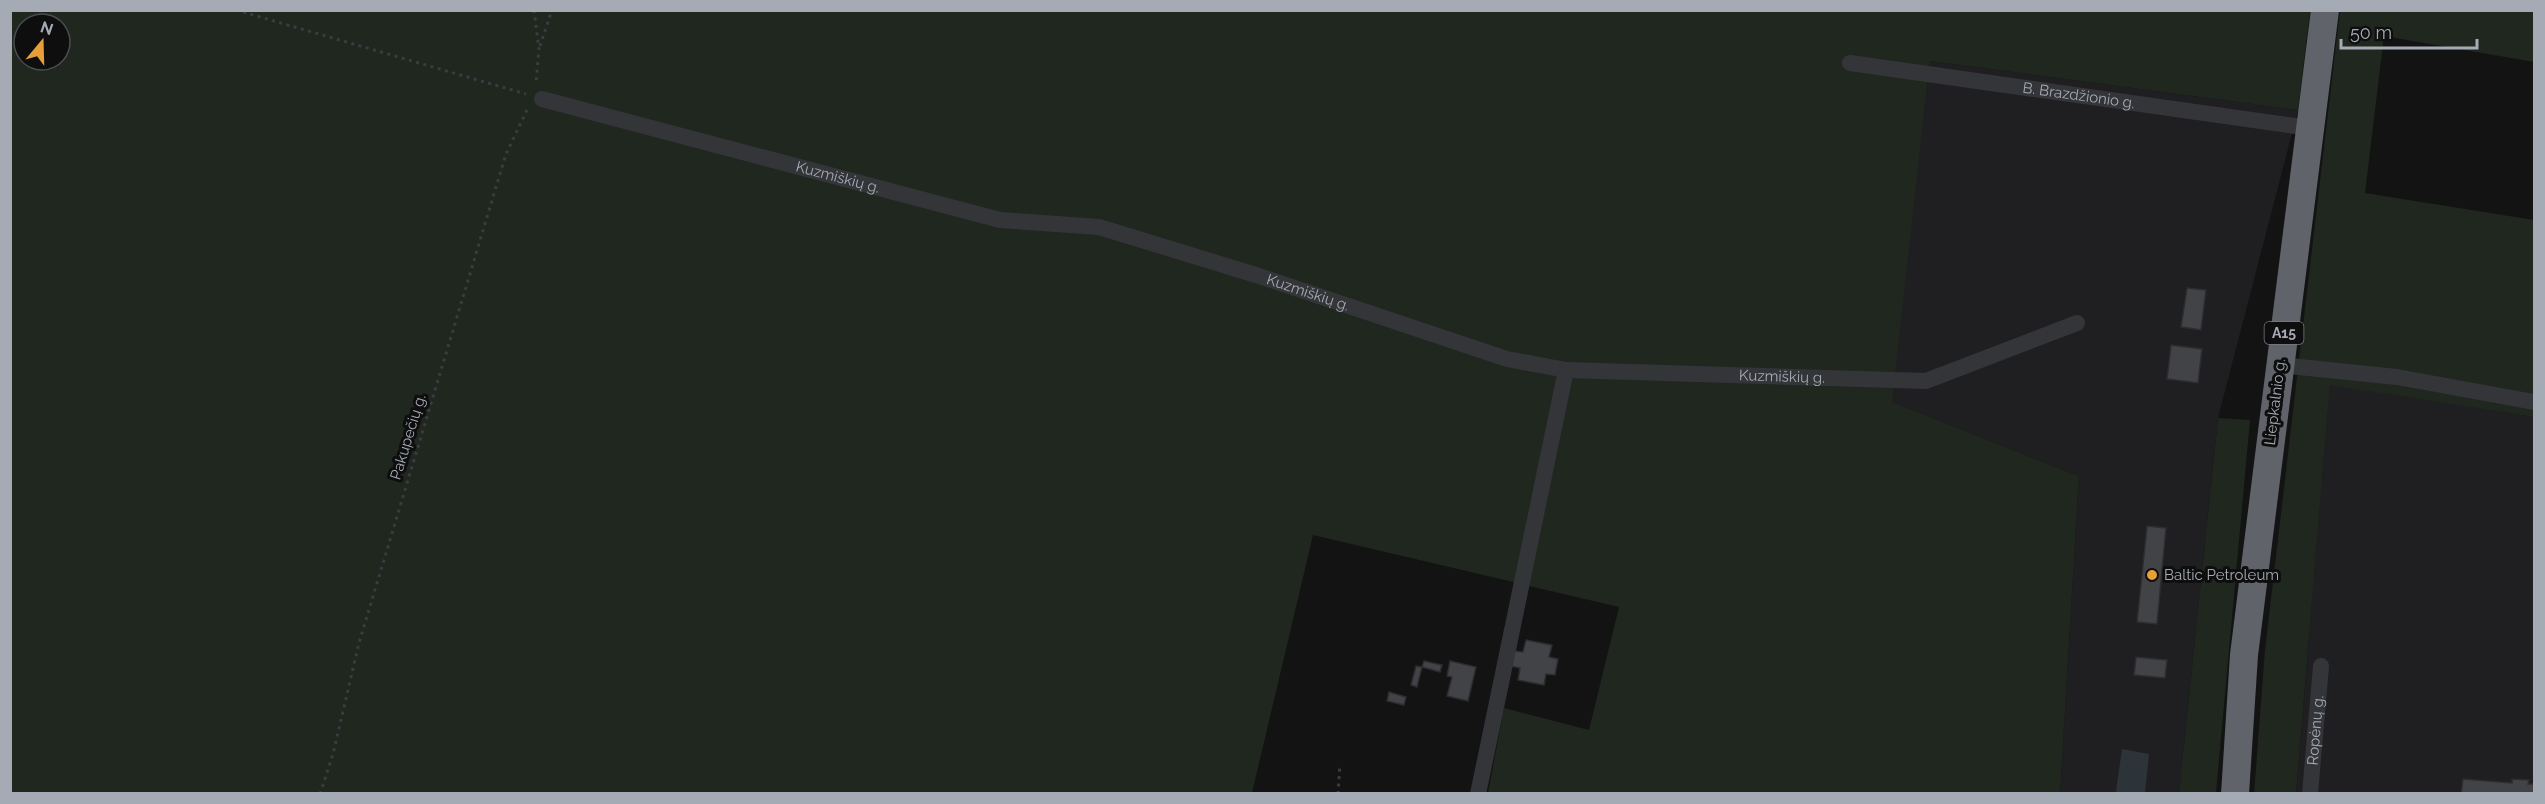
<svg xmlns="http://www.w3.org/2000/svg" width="2545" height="804" viewBox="0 0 2545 804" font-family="Raleway,sans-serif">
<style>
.built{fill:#1f1f21}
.green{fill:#1f271f;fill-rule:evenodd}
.water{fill:#2c3439}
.building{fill:#424347;stroke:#2d2d30;stroke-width:1.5}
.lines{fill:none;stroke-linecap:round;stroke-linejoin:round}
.path{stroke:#3a3c40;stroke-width:3;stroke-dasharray:3 4.5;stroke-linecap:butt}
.street{stroke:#343539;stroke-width:16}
.highway{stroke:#60636a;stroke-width:28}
.poi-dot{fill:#e79f37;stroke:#0e0e0f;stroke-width:2}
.labels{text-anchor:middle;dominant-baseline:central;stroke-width:6;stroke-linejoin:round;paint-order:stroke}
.shield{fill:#0e0e0f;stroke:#787c82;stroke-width:1.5}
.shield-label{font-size:14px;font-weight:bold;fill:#a5abb4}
.street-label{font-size:15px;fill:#a5abb4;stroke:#0e0e0f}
.poi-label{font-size:15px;fill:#a5abb4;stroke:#0e0e0f;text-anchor:start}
</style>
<rect width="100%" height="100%" fill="#131314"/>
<path class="built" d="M 1930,61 L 2298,110 L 2218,418 L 2179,793 L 2060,793 L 2079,476 L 1891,402 Z
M 2330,384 L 2534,417 L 2534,793 L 2296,794 Z"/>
<path class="green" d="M 10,11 L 2310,11 L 2298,110 L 1930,61 L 1892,402 L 2079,476 L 2060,794 L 1488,793 L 1504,708 L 1589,730 L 1619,607 L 1313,535 L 1252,793 L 11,793 ZM 24,24 L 60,24 L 60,60 L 24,60 Z
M 2340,11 L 2534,11 L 2534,62 L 2384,36 L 2365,193 L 2534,220 L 2534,417 L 2330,385 L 2296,793 L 2254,794 L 2265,650 Z
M 2218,418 L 2250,420 L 2216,793 L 2179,793 Z"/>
<path class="water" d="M 2122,749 L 2149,754 L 2145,793 L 2117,793 L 2116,791 Z"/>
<path class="building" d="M 2187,288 L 2206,290 L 2201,330 L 2181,327 Z
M 2171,345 L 2202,349 L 2198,383 L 2167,379 Z
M 2147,526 L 2166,528 L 2157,624 L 2137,622 Z
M 1526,640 L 1552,645 L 1549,657 L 1558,659 L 1555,675 L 1546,674 L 1544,685 L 1518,680 L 1520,668 L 1507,665 L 1515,651 L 1523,652 Z
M 2136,657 L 2167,660 L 2165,678 L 2134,675 Z
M 1424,661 L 1442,665 L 1440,672 L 1422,667 Z
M 1450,661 L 1476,667 L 1468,701 L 1447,696 L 1452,677 L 1447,676 Z
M 1416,666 L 1422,667 L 1417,687 L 1411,685 Z
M 1389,692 L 1406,697 L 1404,705 L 1387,701 Z
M 2463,779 L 2512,783 L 2512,779 L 2529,780 L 2528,784 L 2534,784 L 2534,794 L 2461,794 Z"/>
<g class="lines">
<path class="path" d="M 236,10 L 526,94
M 534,10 L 539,49 L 536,83
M 540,46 L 552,10
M 320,794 L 333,754 L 359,643 L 506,154 L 528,108
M 1338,794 L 1340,764"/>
<g class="street">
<path id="s1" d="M 1850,63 L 2309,128"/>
<path id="s2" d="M 542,99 L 1000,220 L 1099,227 L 1256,275 L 1507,359 L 1566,370 L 1926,381 L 2077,323"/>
<path d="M 2280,365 L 2397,377 L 2534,402"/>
<path d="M 1478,794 L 1566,370"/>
<path id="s3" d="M 2310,794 L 2321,666"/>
</g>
<path class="highway" d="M 2235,794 L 2244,655 L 2325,10"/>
</g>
<circle class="poi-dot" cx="2152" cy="575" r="6"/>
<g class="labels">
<rect class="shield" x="2264.5" y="322" width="39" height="22" rx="4.5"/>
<g class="shield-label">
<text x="2284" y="333">A15</text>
</g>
<g class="street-label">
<text stroke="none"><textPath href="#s1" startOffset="231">B. Brazdžionio g.</textPath></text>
<text stroke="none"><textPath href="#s2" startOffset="306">Kuzmiškių g.</textPath></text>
<text stroke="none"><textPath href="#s2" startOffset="792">Kuzmiškių g.</textPath></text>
<text stroke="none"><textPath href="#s2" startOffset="1278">Kuzmiškių g.</textPath></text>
<text transform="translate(2275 402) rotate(-83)">Liepkalnio g.</text>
<text transform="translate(408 437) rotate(-73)">Pakupečių g.</text>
<text stroke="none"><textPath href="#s3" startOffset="64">Ropėnų g.</textPath></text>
</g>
<g class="poi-label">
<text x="2164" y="575">Baltic Petroleum</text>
</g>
</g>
<rect width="2545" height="804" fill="none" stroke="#a5abb4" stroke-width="24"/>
<g transform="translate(42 42) rotate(19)"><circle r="28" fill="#0e0e0f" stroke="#4a4d51" stroke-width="1.5"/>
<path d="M0-4.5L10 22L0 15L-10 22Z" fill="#e79f37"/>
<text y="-9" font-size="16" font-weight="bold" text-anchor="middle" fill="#a5abb4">N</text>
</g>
<path d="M2341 39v9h136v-9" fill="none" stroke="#a5abb4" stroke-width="3"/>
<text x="2350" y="39" font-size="18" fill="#a5abb4" stroke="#0e0e0f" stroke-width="4.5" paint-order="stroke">50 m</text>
</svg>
